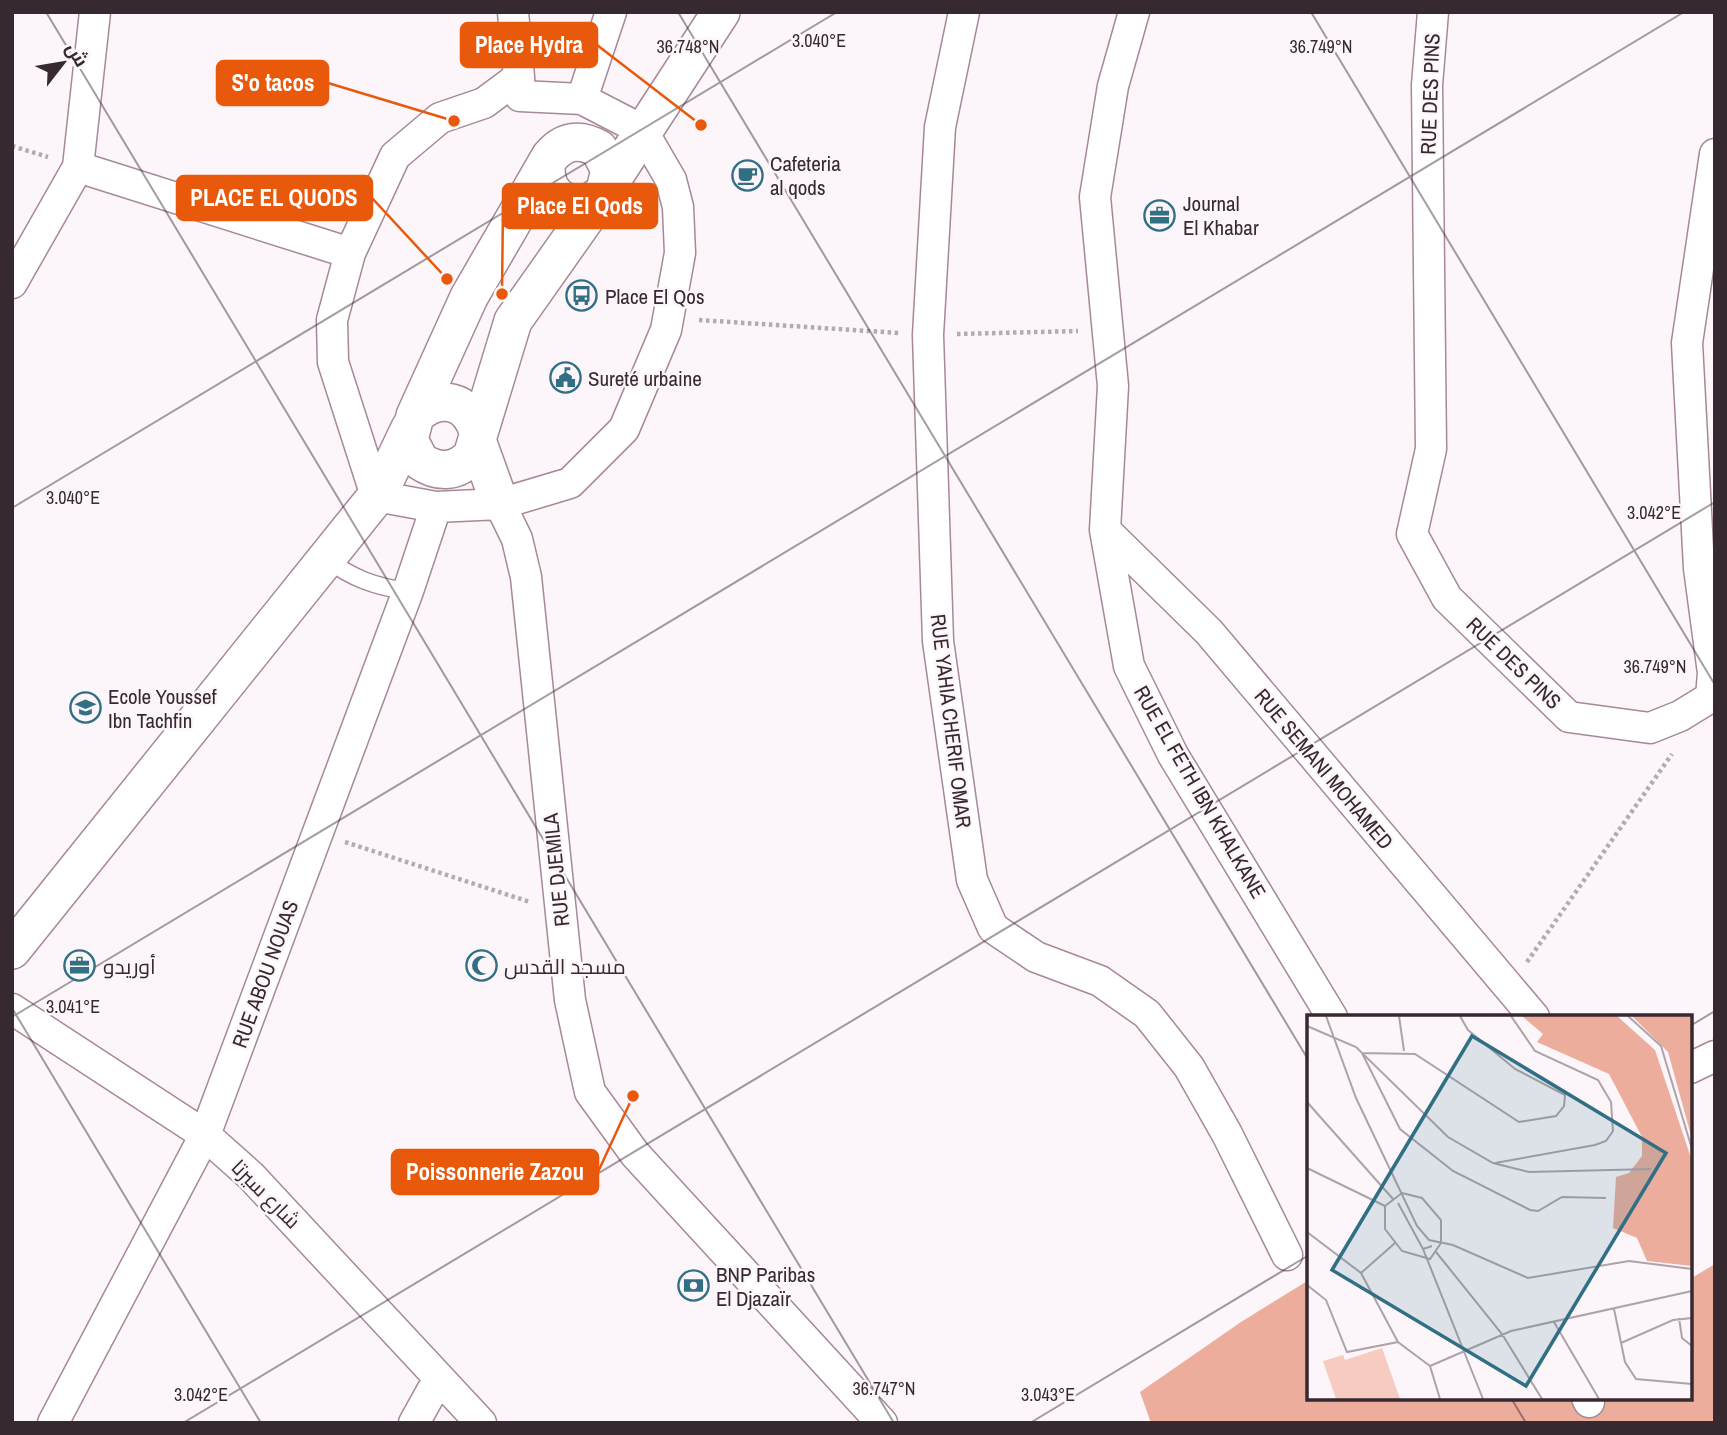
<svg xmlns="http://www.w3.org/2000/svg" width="1727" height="1435" viewBox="0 0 1727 1435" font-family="'Archivo Narrow',Cairo,sans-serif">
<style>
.forest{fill:#ecad9d}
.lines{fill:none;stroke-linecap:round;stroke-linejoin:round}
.service-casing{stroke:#a78898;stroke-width:19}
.minor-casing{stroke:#a78898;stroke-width:33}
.tertiary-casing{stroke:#a78898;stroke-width:40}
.path{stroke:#b4abb0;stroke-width:4.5;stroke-dasharray:3.5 3.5;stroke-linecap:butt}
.service{stroke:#fff;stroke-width:16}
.minor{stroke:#fff;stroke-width:30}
.tertiary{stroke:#fff;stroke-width:37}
.ticks{fill:none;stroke:#362930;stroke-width:2;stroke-opacity:0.45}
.labels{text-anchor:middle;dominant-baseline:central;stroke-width:5;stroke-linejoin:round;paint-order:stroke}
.street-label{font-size:21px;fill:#362930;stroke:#fcf5f9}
.poi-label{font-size:21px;fill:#362930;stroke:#fcf5f9;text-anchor:start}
.inset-road{fill:none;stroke:#ada3a9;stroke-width:2}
.view{fill:#316f85;fill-opacity:0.15;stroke:#316f85;stroke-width:3.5}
.inset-edge{fill:none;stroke:#362930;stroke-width:3.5}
.ticks-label{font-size:18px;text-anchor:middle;fill:#362930;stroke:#fcf5f9;stroke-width:5;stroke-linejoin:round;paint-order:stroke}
.leader{fill:none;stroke:#e8590c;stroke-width:2.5}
.callout-dot{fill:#e8590c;stroke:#fcf5f9;stroke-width:2.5}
.callout{fill:#e8590c;stroke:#e8590c;stroke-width:2.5}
.callout-label{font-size:23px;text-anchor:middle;font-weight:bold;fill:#fff}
</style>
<rect width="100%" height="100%" fill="#fcf5f9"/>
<path class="forest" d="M 1715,1264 L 1715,1423 L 1151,1423 L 1140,1392 L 1241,1322 L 1309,1280 L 1309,1398 L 1690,1398 L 1690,1279 Z"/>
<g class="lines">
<defs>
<path id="service" d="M 325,558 C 352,578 375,587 408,591"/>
<path id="minor" d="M 513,12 L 519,77
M 964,12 L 940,127 L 928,335 L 938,641 L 972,880 L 993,928 L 1036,957 L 1100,981 L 1147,1014 L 1189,1067 L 1227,1134 L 1287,1255
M 1134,12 L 1113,86 L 1095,197 L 1113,386 L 1105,530 L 1129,666 L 1173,755 L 1332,1017
M 1433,12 L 1427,85 L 1431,449 L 1412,534 L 1447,598 L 1569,717 L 1650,728 L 1680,716 L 1711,697 L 1713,673 L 1699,568 L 1687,343 L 1715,154
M 519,77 L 520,96 L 582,99 L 642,130 L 671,180 L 678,207 L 680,253 L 666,330 L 624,429 L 570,483 L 500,504 L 436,507 L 376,496 L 333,362 L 332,320 L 350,253 L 395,156 L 440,118 L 484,103 Z
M 582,99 L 611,12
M 78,167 L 350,253
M 12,283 L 78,167 L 95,12
M 500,504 L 517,539 L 526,577 L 570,1000 L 590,1092 L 635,1154 L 882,1423
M 1105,530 L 1209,632 L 1534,1017
M 12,1009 L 205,1135 L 251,1176 L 481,1423
M 1690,1068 L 1715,1056
M 1587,1398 L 1589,1402
M 53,1423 L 205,1135 L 408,591 L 436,507
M 414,1423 L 439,1378"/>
<path id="tertiary" d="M 546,167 C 545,202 580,216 604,192
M 605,190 L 610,170 L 599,149 C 580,138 564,140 550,157 L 469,297 L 415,416 L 409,440 L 420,461 C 439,474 457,472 472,456 L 513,321 L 604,192 L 721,12
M 415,416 C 438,393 469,399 478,432
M 478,443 L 500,504
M 12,950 L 379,493 L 410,428"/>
</defs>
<use href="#service" class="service-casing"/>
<use href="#minor" class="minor-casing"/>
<use href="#tertiary" class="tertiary-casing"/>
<path class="path" d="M 12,146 L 48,157
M 699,320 L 899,333
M 957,334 L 1078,331
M 345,842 L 530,902
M 1527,962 L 1672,754"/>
<use href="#service" class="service"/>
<use href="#minor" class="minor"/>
<use href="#tertiary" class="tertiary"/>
</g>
<path class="ticks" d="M 46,12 L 894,1423M 678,12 L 1309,1061M 1311,12 L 1715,685M 12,508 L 837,12M 12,1008 L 261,1423M 12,1017 L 1684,12M 1690,1026 L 1715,1011M 1511,1398 L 1526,1423M 183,1423 L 1715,502M 1030,1423 L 1309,1255"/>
<defs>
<symbol id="cafe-ring" viewBox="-11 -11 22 22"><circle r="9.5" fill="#fcf5f9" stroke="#316f85" stroke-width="1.5"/><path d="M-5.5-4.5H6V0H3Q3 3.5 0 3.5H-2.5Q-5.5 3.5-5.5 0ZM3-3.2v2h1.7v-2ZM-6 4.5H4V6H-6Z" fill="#316f85"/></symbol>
<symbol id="office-ring" viewBox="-11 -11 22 22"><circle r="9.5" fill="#fcf5f9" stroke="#316f85" stroke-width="1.5"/><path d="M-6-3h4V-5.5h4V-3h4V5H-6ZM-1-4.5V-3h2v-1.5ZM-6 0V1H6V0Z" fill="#316f85"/></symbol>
<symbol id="bus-ring" viewBox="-11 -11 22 22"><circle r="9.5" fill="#fcf5f9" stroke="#316f85" stroke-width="1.5"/><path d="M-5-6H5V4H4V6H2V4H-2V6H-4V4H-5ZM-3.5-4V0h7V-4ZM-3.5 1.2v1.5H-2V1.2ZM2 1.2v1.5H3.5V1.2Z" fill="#316f85"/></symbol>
<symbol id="civic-ring" viewBox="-11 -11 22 22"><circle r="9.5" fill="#fcf5f9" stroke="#316f85" stroke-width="1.5"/><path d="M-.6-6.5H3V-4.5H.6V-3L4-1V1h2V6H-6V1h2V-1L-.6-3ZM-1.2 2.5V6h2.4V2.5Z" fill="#316f85"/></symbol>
<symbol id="school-ring" viewBox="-11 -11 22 22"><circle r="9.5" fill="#fcf5f9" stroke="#316f85" stroke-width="1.5"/><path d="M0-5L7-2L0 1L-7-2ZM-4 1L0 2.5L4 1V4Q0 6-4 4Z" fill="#316f85"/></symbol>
<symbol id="mosque-ring" viewBox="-11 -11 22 22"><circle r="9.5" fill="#fcf5f9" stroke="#316f85" stroke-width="1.5"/><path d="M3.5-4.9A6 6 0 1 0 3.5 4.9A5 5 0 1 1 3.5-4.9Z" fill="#316f85"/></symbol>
<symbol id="bank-ring" viewBox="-11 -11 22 22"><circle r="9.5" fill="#fcf5f9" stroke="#316f85" stroke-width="1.5"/><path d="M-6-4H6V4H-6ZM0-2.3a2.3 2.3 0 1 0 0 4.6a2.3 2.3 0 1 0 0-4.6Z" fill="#316f85"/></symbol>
</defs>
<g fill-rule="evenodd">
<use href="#cafe-ring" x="730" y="158" width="35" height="35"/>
<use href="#office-ring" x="1142" y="198" width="35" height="35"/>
<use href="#bus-ring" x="564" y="278" width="35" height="35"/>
<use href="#civic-ring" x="548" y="360" width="35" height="35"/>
<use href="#school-ring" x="68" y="690" width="35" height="35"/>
<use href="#office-ring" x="62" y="948" width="35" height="35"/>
<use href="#mosque-ring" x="464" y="948" width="35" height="35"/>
<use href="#bank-ring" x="676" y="1268" width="35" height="35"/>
</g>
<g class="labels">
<g class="street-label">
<text transform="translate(1430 94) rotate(-88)">RUE DES PINS</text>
<text transform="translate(1514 663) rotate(44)">RUE DES PINS</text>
<text transform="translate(951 721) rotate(83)">RUE YAHIA CHERIF OMAR</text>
<text transform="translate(1324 769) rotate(50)">RUE SEMANI MOHAMED</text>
<text transform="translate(1200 792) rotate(60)">RUE EL FETH IBN KHALKANE</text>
<text transform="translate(556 870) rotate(-96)">RUE DJEMILA</text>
<text transform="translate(265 974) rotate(-70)">RUE ABOU NOUAS</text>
<text transform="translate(266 1194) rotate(45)">شارع سيرتا</text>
</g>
<g class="poi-label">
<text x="770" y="163">Cafeteria<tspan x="770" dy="24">al qods</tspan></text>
<text x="1183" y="203">Journal<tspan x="1183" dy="24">El Khabar</tspan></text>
<text x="605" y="296">Place El Qos</text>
<text x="588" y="378">Sureté urbaine</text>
<text x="108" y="696">Ecole Youssef<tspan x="108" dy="24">Ibn Tachfin</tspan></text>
<text x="103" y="966">أوريدو</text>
<text x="504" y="966">مسجد القدس</text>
<text x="716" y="1274">BNP Paribas<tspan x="716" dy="24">El Djazaïr</tspan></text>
</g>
</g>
<g transform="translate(1307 1015)">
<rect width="385" height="385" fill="#fcf5f9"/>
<path d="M 75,333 L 93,384 L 29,384 L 16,346 L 36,340 L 38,345 Z" fill="#f8cbc0"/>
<path d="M 215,1 L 310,1 L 348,35 L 385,146 L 385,251 L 340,246 L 330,223 L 306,213 L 309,162 L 322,158 L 335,141 L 335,122 L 302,59 L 230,27 L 236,19 ZM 325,1 L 385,1 L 385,124 L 361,37 Z" fill="#ecad9d"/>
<path class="inset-road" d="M 19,1 L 49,83 L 110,211 L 122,225 L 146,230 L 221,263 L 322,246 L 385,254M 92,1 L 97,36M 153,1 L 161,15 L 208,54 L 258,80 L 257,91 L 249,101 L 212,107 L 108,39 L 55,38 L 93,114 L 146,156 L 223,195 L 231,196 L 255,182 L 299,183M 321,1 L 354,31 L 385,134M 0,11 L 49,32 L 141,122 L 186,148 L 222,157 L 344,154M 0,87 L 86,184M 188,148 L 288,130 L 299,126 L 306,116 L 304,87 L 291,65 L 228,36 L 204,1M 0,153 L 78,191M 95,178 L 115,183 L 134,205 L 134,228 L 123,244 L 95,236 L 78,214 L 78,191 ZM 91,188 L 116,234 L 125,231M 0,217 L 54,258 L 91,327 L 123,351M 116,234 L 176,384M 129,237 L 195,319 L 235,384M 54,258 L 88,228M 0,270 L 19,285 L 40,337 L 91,327M 307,294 L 318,347 L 329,364 L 385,369M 372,303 L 375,323 L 385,331M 247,307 L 292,384M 314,328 L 366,305 L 385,303M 123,351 L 204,316 L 385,276M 123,351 L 133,384"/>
<path class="view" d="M 165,21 L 359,138 L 219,371 L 25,255 Z"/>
<rect width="385" height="385" class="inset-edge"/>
</g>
<g class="ticks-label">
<text x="819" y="47">3.040°E</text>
<text x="688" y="53">36.748°N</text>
<text x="1321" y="53">36.749°N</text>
<text x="73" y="504">3.040°E</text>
<text x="1654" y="519">3.042°E</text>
<text x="1655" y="673">36.749°N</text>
<text x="73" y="1013">3.041°E</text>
<text x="884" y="1395">36.747°N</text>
<text x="201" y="1401">3.042°E</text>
<text x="1048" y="1401">3.043°E</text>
</g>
<path class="leader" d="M701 125L597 45M454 121L328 83M447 279L372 198M502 294L503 206M633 1096L598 1172"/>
<g class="callout-dot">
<circle cx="701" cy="125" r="7"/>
<circle cx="454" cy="121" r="7"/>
<circle cx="447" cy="279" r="7"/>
<circle cx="502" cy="294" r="7"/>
<circle cx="633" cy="1096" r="7"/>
</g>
<g class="callout">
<rect x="461" y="23" width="136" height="44" rx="7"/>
<rect x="217" y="61" width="111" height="44" rx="7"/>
<rect x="177" y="176" width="195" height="44" rx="7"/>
<rect x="503" y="184" width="154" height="44" rx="7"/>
<rect x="392" y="1150" width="206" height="44" rx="7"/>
</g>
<g class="callout-label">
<text x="529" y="53">Place Hydra</text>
<text x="273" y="91">S'o tacos</text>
<text x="274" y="206">PLACE EL QUODS</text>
<text x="580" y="214">Place El Qods</text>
<text x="495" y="1180">Poissonnerie Zazou</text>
</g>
<rect width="1727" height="1435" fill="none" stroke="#362930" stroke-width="28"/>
<g transform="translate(63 63) rotate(59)" stroke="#fcf5f9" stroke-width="5" paint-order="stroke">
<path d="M0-5L12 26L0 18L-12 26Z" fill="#362930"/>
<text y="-10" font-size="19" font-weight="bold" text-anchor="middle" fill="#362930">ش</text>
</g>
</svg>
